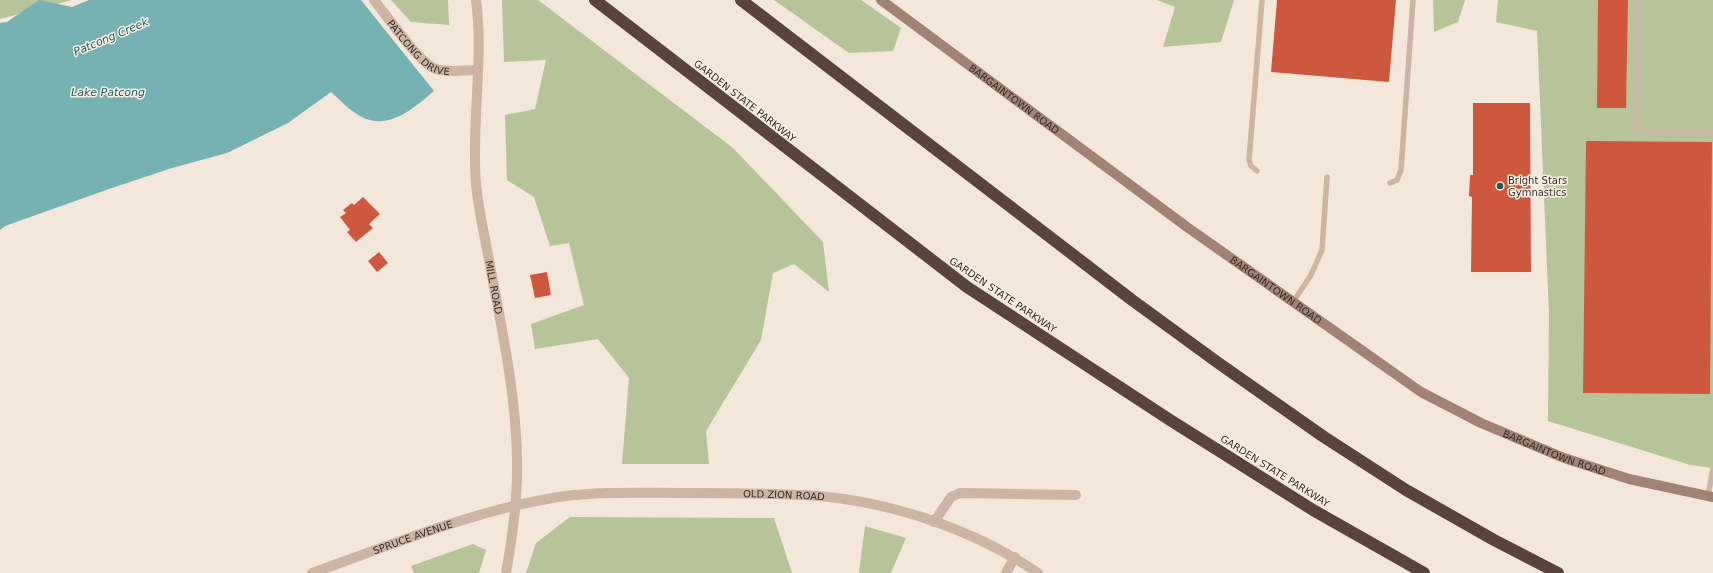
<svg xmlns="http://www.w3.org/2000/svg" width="1713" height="573" viewBox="0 0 1713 573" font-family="'DejaVu Sans',sans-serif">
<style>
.green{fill:#b7c399}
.water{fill:#77b2b2}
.building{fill:#ce583d}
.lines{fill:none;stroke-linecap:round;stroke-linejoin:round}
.service{stroke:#ccb5a5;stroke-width:5.5}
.minor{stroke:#ccb5a5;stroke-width:10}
.tertiary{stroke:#ccb5a5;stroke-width:10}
.secondary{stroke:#a08376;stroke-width:10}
.motorway{stroke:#59443d;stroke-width:12}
.poi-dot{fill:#195b5c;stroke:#fbf0e6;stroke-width:1.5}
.labels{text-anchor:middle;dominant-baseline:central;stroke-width:3;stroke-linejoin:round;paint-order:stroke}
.street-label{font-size:10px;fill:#372b27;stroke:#fbf0e6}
.poi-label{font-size:10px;fill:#372b27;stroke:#fbf0e6;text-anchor:start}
.water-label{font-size:11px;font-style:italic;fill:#195b5c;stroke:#fbf0e6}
</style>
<rect width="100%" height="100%" fill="#f3e6da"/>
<path class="green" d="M 0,0 L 72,0 L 0,19 Z
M 391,0 L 448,0 L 449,25 L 411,22 Z
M 502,0 L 538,0 L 733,148 L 823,242 L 829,292 L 794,264 L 773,273 L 761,340 L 706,431 L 709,464 L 622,464 L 629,378 L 598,339 L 535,349 L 531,324 L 584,305 L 569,243 L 550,246 L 534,197 L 507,180 L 505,115 L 535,109 L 546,60 L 504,62 Z
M 774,0 L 861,0 L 901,28 L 893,51 L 849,53 Z
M 1157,0 L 1234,0 L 1221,42 L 1163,47 L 1175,7 Z
M 1433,0 L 1465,0 L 1458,22 L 1434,32 Z
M 1498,0 L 1713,0 L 1713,468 L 1690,465 L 1548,421 L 1549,313 L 1537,31 L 1496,22 Z
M 570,517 L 774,518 L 792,573 L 526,573 L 536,543 Z
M 865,526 L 906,538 L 891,573 L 859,573 Z
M 473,544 L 486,550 L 479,573 L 414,573 L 411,566 Z"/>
<path class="water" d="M 39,0 L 72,7 L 89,0 L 361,0 L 434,91 C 414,108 388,132 360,116 C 349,110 340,100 331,92 L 288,123 L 227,153 L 172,168 L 109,189 L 5,226 L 0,230 L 0,23 L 7,22 Z"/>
<path class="building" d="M 1277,0 L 1396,0 L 1389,82 L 1271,72 Z
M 1598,0 L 1628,0 L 1626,108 L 1597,108 Z
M 1473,103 L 1530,103 L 1531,272 L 1471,272 L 1472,197 L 1469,196 L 1470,175 L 1473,175 Z
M 1586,141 L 1712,142 L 1710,394 L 1583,393 Z
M 363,197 L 380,214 L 369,224 L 373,228 L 356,242 L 347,232 L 350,230 L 340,217 L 346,213 L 343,210 L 352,203 L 354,205 Z
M 379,252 L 388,263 L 377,272 L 368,261 Z
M 547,272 L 551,295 L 535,298 L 530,275 Z"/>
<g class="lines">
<path class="service" d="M 1637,0 L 1636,131 L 1713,132
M 1257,171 L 1251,166 L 1249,160 L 1262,0
M 1390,183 L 1397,180 L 1401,170 L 1413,0
M 1293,302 L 1311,275 L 1322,250 L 1327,177
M 1708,496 L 1713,468"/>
<g class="minor">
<path id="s1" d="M 374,0 C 387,16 420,64 436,69 C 449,73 464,70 477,70"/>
<path d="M 934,522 L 951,497 L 960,493 L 1076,495"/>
<path d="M 1006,573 L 1015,557"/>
</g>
<g class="tertiary">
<path id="s2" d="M 476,0 C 484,61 471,123 476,184 C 479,215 487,246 492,276 C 504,339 518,408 517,471 C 517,505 512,539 506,573"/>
<path id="s3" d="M 312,573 C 393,544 473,511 558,497 C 600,491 644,493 686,493 C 731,493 775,493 819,496 C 895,503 975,530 1038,573"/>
</g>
<path class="secondary" id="s4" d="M 881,0 L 1187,227 L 1421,392 L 1481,423 L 1564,458 L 1629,479 L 1713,497"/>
<path class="motorway" d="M 595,0 L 967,287 L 1170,420 L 1313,510 L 1424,573
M 741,0 L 1132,300 L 1217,362 L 1324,437 L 1406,490 L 1494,540 L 1558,573"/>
</g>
<circle class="poi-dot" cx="1500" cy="186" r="4"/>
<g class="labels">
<g class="street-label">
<text stroke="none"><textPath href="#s1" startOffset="67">PATCONG DRIVE</textPath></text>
<text stroke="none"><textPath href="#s4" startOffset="166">BARGAINTOWN ROAD</textPath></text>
<text transform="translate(745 101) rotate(38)">GARDEN STATE PARKWAY</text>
<text stroke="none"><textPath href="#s2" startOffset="289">MILL ROAD</textPath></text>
<text stroke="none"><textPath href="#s4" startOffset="490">BARGAINTOWN ROAD</textPath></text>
<text transform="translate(1003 295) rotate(34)">GARDEN STATE PARKWAY</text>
<text stroke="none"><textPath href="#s4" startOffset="814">BARGAINTOWN ROAD</textPath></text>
<text transform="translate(1275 471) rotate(32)">GARDEN STATE PARKWAY</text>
<text stroke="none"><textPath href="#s3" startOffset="484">OLD ZION ROAD</textPath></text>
<text stroke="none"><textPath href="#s3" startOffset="107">SPRUCE AVENUE</textPath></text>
</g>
<g class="poi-label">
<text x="1508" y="180">Bright Stars<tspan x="1508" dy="12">Gymnastics</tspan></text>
</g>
<g class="water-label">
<text transform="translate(111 37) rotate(-23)">Patcong Creek</text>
<text x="108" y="92">Lake Patcong</text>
</g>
</g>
</svg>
